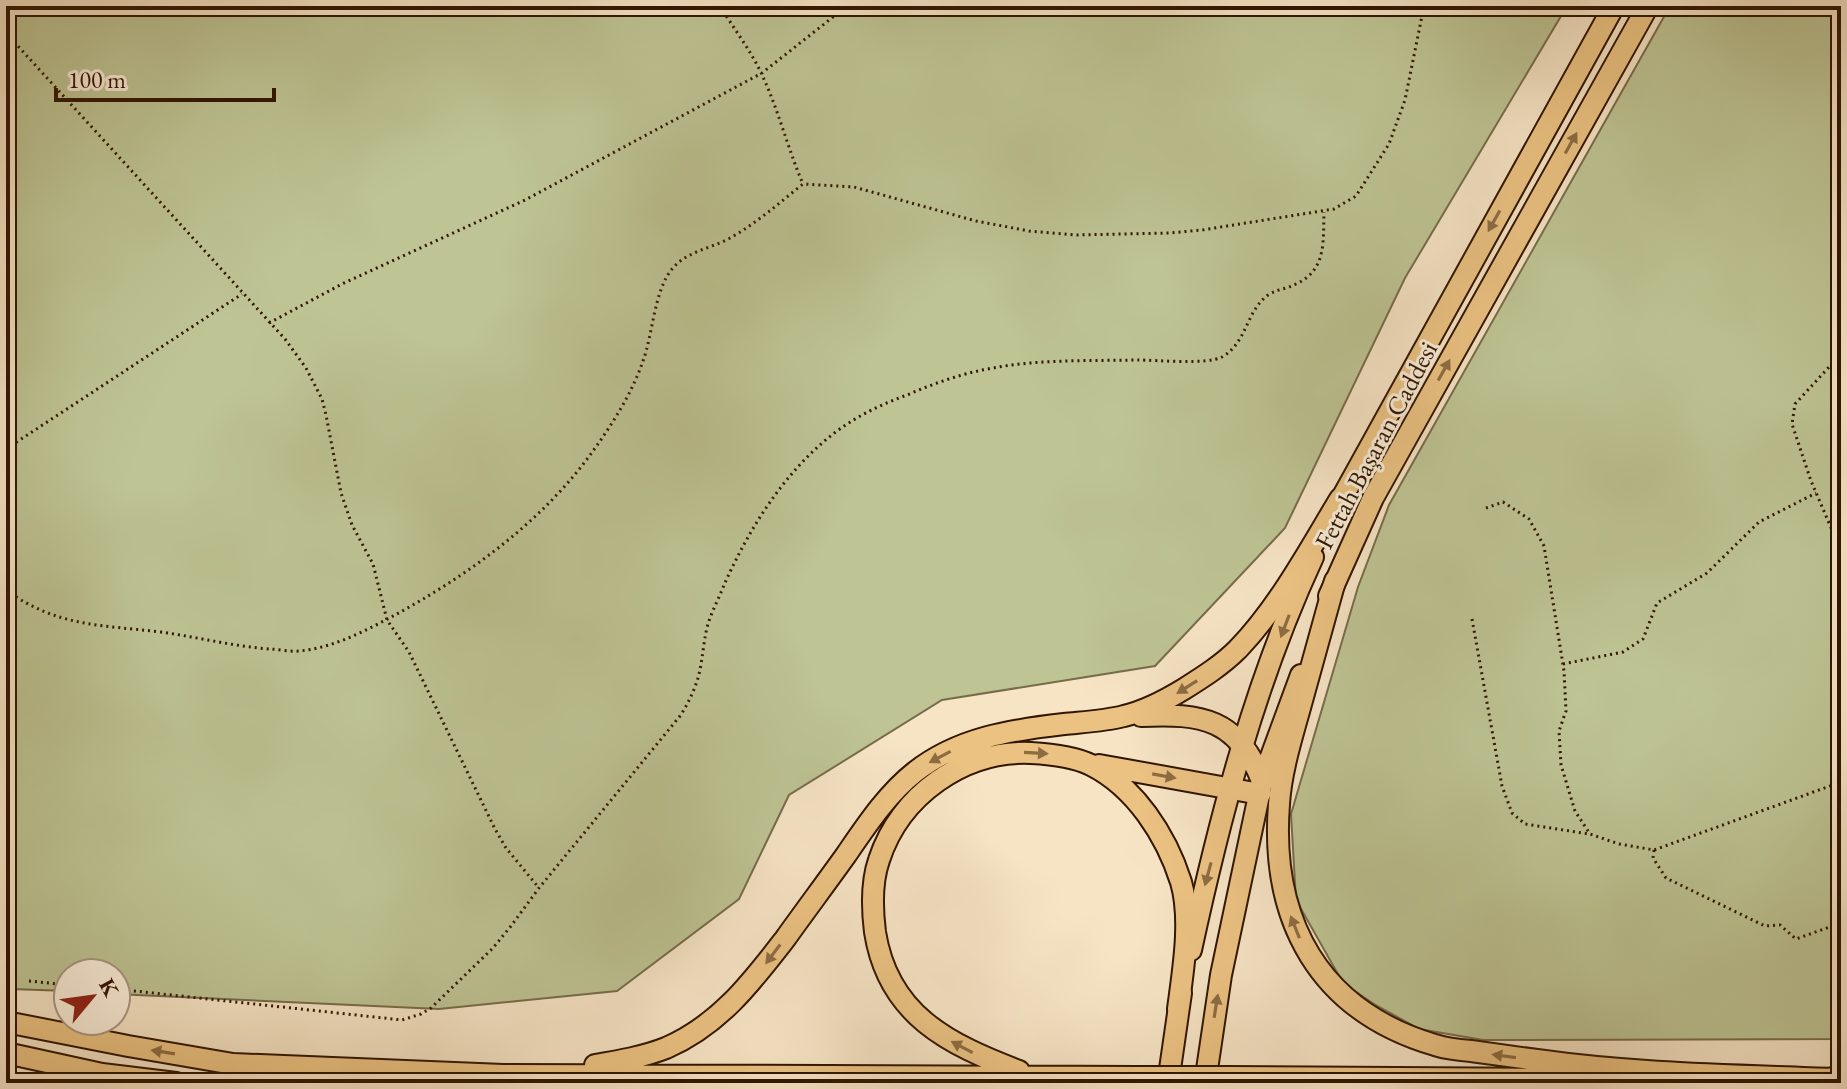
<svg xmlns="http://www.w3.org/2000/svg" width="1847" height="1089" viewBox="0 0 1847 1089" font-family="'EB Garamond',serif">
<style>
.green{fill:#bec494;stroke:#776c4a;stroke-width:2}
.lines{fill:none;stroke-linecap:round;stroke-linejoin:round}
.primary-casing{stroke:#301501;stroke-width:24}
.trunk-casing{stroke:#301501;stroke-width:24}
.motorway-casing{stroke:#301501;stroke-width:26}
.path{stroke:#301501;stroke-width:3;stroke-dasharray:2 4;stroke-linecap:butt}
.primary{stroke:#ebc282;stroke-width:20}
.trunk{stroke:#ebc282;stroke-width:20}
.motorway{stroke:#ebc282;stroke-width:22}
.trunk-bridge-casing{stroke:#301501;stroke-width:24;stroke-linecap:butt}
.trunk-bridge{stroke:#ebc282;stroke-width:20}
.oneway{fill:#8e6c42}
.labels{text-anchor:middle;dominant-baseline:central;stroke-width:6;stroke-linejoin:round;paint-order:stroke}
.street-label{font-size:26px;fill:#301501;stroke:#f9edd9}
</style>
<rect width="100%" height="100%" fill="#f6e4c5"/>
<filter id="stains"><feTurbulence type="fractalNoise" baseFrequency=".0025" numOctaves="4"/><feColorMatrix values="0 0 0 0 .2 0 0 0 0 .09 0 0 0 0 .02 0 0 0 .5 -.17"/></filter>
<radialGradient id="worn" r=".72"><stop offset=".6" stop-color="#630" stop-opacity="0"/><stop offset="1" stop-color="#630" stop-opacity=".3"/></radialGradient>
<path class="green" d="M 6,6 L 1567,6 L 1405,278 L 1285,528 L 1155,666 L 942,700 L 789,795 L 739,899 L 617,991 L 439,1009 L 116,994 L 116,973 L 68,973 L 68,991 L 10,989 L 6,987 Z
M 1670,6 L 1841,6 L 1841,1039 L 1483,1040 L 1419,1029 L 1374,1004 L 1343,983 L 1296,900 L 1291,814 L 1358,587 L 1389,505 Z"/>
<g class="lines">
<defs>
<path id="primary" d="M 1333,514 L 1614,6
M 1329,596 L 1373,498 L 1648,6
M 1191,950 C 1220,816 1255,682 1313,557
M 1168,1083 L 1181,993
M 1205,1083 L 1221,975 L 1262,781 L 1301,675"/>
<path id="trunk" d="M 1335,581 C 1324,622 1312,663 1301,704 C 1292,737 1281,771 1279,804 C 1270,921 1319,1011 1435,1045 C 1447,1049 1459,1050 1471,1051 C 1493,1054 1515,1057 1537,1060 C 1635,1074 1734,1075 1833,1079
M 1141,716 C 1202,713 1238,719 1262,781
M 1099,765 L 1260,794
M 6,1022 L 128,1046 L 233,1064 L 503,1075 L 1136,1077
M 6,1053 L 102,1074 L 176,1083
M 595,1065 C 619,1061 643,1057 666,1048 C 719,1025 751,983 785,939 C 805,911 826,883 846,855 C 866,826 887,794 915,772 C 958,738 1011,730 1064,724 C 1083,722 1105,721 1124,716 C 1145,711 1166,700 1184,689 C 1203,677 1222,665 1238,649 C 1280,605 1309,550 1340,499
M 1019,1071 C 948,1044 888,1015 875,932 C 872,908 871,883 879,860 C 900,795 964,750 1031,753 C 1050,754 1073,756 1091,765 C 1135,787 1166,835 1181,882 C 1192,920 1183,970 1178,1009
M 1224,1077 L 1593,1079"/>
<path id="motorway" d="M 1833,1079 L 1841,1079"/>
</defs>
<use href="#primary" class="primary-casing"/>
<use href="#trunk" class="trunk-casing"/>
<use href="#motorway" class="motorway-casing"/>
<path class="path" d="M 720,6 C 734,29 752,52 763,77 C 779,112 788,149 803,184
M 6,33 L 285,339 L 306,368 L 322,399 L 326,415 L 341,493 L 352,525 L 373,564 L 387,620 L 409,652 L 495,829 L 506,848 L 539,888
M 269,323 L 342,284 L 525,200 L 762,73 L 847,6
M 1841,354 L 1795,404 L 1792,424 L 1811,481 L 1841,551
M 6,449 L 242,294
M 1486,508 L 1503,502 L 1529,519 L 1544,546 L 1564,671 L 1566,711 L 1559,731 L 1561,765 L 1575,811 L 1590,834 L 1619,844 L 1654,850 L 1841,782
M 6,590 C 57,627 102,625 161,632 C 197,637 232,646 269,649 C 278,649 289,652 299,651 C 333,648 365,631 395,615 C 470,574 543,521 593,451 C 613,423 632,393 643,361 C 653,334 654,291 672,269 C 687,251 710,249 730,238 C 757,223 779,203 803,184 L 854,187 L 976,221 L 1029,231 L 1076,235 L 1169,233 L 1202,230 L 1334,209 L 1356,196 L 1389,144 L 1405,100 L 1424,6
M 1472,619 L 1502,786 L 1512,813 L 1525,824 L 1589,834
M 1563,664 L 1623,652 L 1643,639 L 1657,603 L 1707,573 L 1759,522 L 1816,493
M 1654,850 L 1653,858 L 1666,878 L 1765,926 L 1780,925 L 1796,939 L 1841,923
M 29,981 L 68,985
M 116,989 L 402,1020 L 421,1014 L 431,1008 L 493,948 L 511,926 L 539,888 L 680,716 C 688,704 694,691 698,678 C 703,660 703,642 708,624 C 712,611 719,598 724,585 C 750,527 786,469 837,431 C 859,415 882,404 907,395 C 935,383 963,373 993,368 C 1041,359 1090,361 1138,360 C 1158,360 1206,365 1222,357 C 1247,343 1246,311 1268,295 C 1277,289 1287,289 1296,284 C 1327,270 1323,241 1324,212"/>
<use href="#primary" class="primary"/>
<use href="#trunk" class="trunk"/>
<use href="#motorway" class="motorway"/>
<defs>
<path id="trunk-bridge" d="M 1136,1077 L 1224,1077"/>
</defs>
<use href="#trunk-bridge" class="trunk-bridge-casing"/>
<use href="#trunk-bridge" class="trunk-bridge"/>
</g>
<defs><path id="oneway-solid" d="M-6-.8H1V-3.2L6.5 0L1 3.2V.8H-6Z" transform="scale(2)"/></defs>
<g class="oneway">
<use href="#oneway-solid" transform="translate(1571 143) rotate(-61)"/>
<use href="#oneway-solid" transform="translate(1494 221) rotate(119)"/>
<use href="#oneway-solid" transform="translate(1444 370) rotate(-61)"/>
<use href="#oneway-solid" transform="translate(1285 626) rotate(111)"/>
<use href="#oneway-solid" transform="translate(1187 687) rotate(148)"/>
<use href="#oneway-solid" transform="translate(1036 753) rotate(3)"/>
<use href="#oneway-solid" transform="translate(940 757) rotate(152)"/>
<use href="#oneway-solid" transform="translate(1164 776) rotate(10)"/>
<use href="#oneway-solid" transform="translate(1208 874) rotate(105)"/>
<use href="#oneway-solid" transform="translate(1295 927) rotate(-112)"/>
<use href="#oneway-solid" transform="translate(773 954) rotate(127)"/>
<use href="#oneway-solid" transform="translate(1216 1006) rotate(-81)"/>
<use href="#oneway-solid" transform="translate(962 1047) rotate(-152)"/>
<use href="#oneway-solid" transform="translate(163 1052) rotate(-171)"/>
<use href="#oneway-solid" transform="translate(1504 1056) rotate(-172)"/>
</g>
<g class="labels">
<g class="street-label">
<text transform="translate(1376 445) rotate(-62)">Fettah Başaran Caddesi</text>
</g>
</g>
<rect width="1847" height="1089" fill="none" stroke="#f6e4c5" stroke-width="32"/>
<rect x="8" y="8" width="1831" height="1073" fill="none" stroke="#301501" stroke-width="4"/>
<rect x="16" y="16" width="1815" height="1057" fill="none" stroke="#301501" stroke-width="2"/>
<g transform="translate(92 997) rotate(61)"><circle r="38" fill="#f9edd9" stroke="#a99783" stroke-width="2"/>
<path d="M0-6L14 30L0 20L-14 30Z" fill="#8f2418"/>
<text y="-12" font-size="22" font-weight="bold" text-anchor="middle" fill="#301501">K</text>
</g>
<path d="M56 88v12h218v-12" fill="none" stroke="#301501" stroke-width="4"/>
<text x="68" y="88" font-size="24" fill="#301501" stroke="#f9edd9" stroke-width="6" paint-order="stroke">100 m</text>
<rect width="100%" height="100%" filter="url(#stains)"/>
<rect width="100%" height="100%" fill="url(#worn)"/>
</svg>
